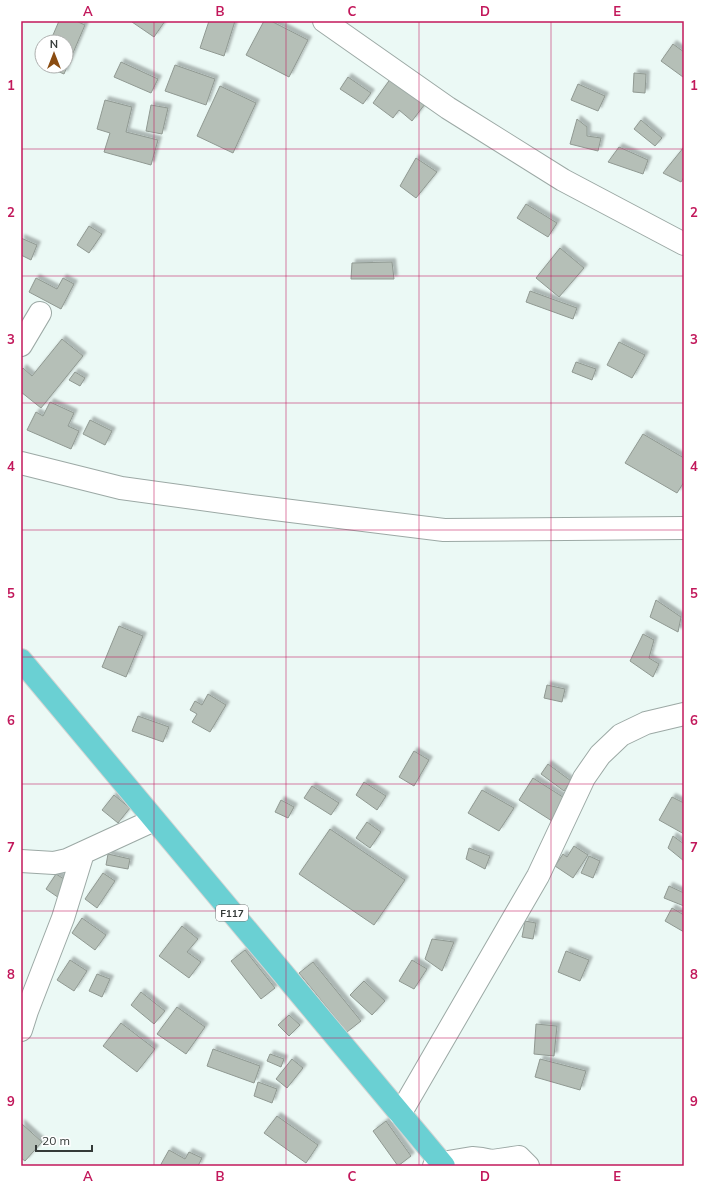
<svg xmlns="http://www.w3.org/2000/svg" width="705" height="1187" viewBox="0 0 705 1187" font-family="Mulish,sans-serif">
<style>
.building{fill:#b5bfb7;stroke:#909992;filter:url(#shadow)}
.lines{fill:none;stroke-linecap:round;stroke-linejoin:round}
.minor-casing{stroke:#9ca9a5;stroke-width:24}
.major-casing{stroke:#d2d4d3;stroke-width:24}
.minor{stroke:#fff;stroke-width:22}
.major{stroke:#6ad0d3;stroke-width:22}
.grid{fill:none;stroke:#c2185b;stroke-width:1;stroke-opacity:0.55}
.labels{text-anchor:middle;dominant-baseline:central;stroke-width:3.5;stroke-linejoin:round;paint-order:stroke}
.shield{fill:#fff;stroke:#717574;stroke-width:1}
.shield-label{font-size:10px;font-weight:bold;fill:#343a38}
.neatline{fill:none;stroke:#c2185b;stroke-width:1.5}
.grid-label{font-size:13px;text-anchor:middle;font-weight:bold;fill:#c2185b}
</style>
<defs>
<filter id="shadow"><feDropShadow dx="3.5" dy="-3.5" stdDeviation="1" flood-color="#0004"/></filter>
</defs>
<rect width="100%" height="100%" fill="#ebf9f5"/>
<path class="building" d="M 59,21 L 76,21 L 85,25 L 64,74 L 45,66 L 66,66 L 66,42 L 50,42 Z
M 133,21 L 165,21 L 154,37 L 132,22 Z
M 209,21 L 235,21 L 224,56 L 200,48 Z
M 264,21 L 271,21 L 308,40 L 289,77 L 246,55 Z
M 673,44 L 684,52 L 684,75 L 683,77 L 661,61 Z
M 121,62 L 158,79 L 151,93 L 114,77 Z
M 175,65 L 215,79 L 206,105 L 165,91 Z
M 634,73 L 646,74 L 645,93 L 633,92 Z
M 348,77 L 371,93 L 363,104 L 340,89 Z
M 391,78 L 425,104 L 412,121 L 399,110 L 393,118 L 373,103 Z
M 578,84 L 605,96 L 598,111 L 571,100 Z
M 220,86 L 256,103 L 233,153 L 197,136 Z
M 105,100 L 132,107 L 126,132 L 158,140 L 151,165 L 104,152 L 110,133 L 97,129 Z
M 151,105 L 168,108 L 162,134 L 146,131 Z
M 577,119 L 587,127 L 587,136 L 601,138 L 598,151 L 570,144 Z
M 641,120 L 662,138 L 655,146 L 634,129 Z
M 619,147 L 648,160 L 643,174 L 608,162 Z
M 684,147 L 684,177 L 681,182 L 663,173 Z
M 416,158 L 437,172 L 416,198 L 400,186 Z
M 526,204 L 557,223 L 548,237 L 517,218 Z
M 89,226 L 102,234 L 89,253 L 77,245 Z
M 21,238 L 37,245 L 31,260 L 21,255 Z
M 560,248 L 584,268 L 559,297 L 536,278 Z
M 392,262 L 394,279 L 351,279 L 352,263 Z
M 36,278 L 57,289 L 63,278 L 74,284 L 61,309 L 29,292 Z
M 530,291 L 577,308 L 573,319 L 526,302 Z
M 62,339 L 83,356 L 41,408 L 21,392 L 21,371 L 23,368 L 32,376 Z
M 619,342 L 645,355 L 632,378 L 607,365 Z
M 576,362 L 596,369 L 592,380 L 572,372 Z
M 75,372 L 85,378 L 80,386 L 69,380 Z
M 50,402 L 74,413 L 68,426 L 79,431 L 71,449 L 27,430 L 36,412 L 43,416 Z
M 90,420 L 112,431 L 105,445 L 83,434 Z
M 643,434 L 684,458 L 684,482 L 677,493 L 625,463 Z
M 656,600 L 681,617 L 678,632 L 650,617 Z
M 119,626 L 143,636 L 126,677 L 102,667 Z
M 643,634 L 654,640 L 649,658 L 659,664 L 653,677 L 630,661 Z
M 547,685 L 565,689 L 562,702 L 544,698 Z
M 208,694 L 226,705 L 210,732 L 192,722 L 197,714 L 190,710 L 195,701 L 202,705 Z
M 138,716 L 169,727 L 163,742 L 132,731 Z
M 414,751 L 429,760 L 414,786 L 399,777 Z
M 548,764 L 571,781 L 564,791 L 541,774 Z
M 533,778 L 566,799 L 552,821 L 519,800 Z
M 364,782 L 386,796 L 377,810 L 356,795 Z
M 312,786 L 339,803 L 331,815 L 304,798 Z
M 482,790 L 514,808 L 499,831 L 468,813 Z
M 114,795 L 130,808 L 118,823 L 102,810 Z
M 672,797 L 684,803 L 684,834 L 659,820 Z
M 281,800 L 294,807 L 288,818 L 275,812 Z
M 367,822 L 381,832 L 370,848 L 356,838 Z
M 330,829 L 405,880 L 374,925 L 299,874 Z
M 673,836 L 684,844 L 684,861 L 668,848 Z
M 574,846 L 588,855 L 573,878 L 555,866 L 563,854 L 567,857 Z
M 469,848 L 490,856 L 485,869 L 466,859 Z
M 108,854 L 130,859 L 128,869 L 106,865 Z
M 589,856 L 600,861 L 593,878 L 581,873 Z
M 103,873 L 115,881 L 97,908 L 85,899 Z
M 56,874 L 72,884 L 62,900 L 46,889 Z
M 669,886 L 684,893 L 684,906 L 664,898 Z
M 672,908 L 684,915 L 684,932 L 665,921 Z
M 82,918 L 106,935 L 95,950 L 72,933 Z
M 525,921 L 536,923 L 533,939 L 522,937 Z
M 182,926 L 198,939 L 187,952 L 201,962 L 189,978 L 159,956 Z
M 432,939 L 454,942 L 442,971 L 425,959 Z
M 245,950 L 275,988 L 261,999 L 231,961 Z
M 566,951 L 589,960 L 580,981 L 558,972 Z
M 70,960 L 87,971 L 74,991 L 57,980 Z
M 412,960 L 427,969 L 414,989 L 399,981 Z
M 313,962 L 361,1021 L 347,1032 L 299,973 Z
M 97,974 L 110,979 L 102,997 L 89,991 Z
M 364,981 L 385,1001 L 372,1015 L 350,995 Z
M 141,992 L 165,1011 L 154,1024 L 131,1005 Z
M 177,1007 L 205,1027 L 186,1054 L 157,1034 Z
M 289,1015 L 300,1025 L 289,1036 L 278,1025 Z
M 121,1023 L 155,1049 L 137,1072 L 103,1046 Z
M 536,1024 L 557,1026 L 554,1056 L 534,1054 Z
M 213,1049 L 260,1066 L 254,1083 L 207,1066 Z
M 270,1054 L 284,1059 L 281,1067 L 267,1061 Z
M 292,1059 L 303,1068 L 287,1088 L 276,1079 Z
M 540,1059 L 586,1071 L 580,1090 L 535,1077 Z
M 258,1082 L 277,1089 L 272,1103 L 254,1096 Z
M 277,1116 L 318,1145 L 306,1163 L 264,1133 Z
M 386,1121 L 411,1156 L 398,1166 L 373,1131 Z
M 21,1123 L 42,1142 L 25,1161 L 21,1158 Z
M 169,1150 L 185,1159 L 189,1152 L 202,1158 L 198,1166 L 199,1166 L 160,1166 Z"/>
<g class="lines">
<defs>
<path id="minor" d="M 324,21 L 448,108 L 563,180 L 684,244
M 21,345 L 40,313
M 21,463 L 121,488 L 259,507 L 444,530 L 684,528
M 21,861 L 54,863 L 67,860 L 154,820
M 21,1030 L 27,1011 L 63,918 L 83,853
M 400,1114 L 538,876 L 584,778 L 600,755 L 621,735 L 646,723 L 684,714
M 434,1166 L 442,1163 L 472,1158 L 482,1159 L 492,1161 L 519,1157 L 528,1166"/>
<path id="major" d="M 21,660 L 444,1166"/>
</defs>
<use href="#minor" class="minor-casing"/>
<use href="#major" class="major-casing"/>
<use href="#minor" class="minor"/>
<use href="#major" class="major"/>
</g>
<path class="grid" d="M 154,21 L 154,1166M 286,21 L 286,1166M 419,21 L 419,1166M 551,21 L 551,1166M 21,149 L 684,149M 21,276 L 684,276M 21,403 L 684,403M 21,530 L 684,530M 21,657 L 684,657M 21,784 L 684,784M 21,911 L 684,911M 21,1038 L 684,1038"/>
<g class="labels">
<rect class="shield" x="216" y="905" width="32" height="16" rx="3"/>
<g class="shield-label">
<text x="232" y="913">F117</text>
</g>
</g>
<rect width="705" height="1187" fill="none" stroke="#ffffff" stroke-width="44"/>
<g transform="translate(54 54)"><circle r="19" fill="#ffffff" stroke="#aeb0af"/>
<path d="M0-3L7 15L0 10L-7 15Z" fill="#8a4c11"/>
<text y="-6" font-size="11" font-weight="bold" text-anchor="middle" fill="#343a38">N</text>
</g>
<path d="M36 1145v6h56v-6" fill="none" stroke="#343a38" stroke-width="2"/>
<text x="42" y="1145" font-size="12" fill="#343a38" stroke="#ffffff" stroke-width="3" paint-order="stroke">20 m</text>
<rect x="22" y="22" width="661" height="1143" class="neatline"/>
<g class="grid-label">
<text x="88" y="16">A</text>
<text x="220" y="16">B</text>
<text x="352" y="16">C</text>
<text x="485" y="16">D</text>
<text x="617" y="16">E</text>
<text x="11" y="90">1</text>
<text x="694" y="90">1</text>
<text x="11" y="217">2</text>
<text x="694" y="217">2</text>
<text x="11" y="344">3</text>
<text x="694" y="344">3</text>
<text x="11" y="471">4</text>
<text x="694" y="471">4</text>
<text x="11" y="598">5</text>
<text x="694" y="598">5</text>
<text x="11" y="725">6</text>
<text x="694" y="725">6</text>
<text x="11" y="852">7</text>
<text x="694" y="852">7</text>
<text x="11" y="979">8</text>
<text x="694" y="979">8</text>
<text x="11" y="1106">9</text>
<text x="694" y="1106">9</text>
<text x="88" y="1181">A</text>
<text x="220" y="1181">B</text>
<text x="352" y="1181">C</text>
<text x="485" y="1181">D</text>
<text x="617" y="1181">E</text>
</g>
</svg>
